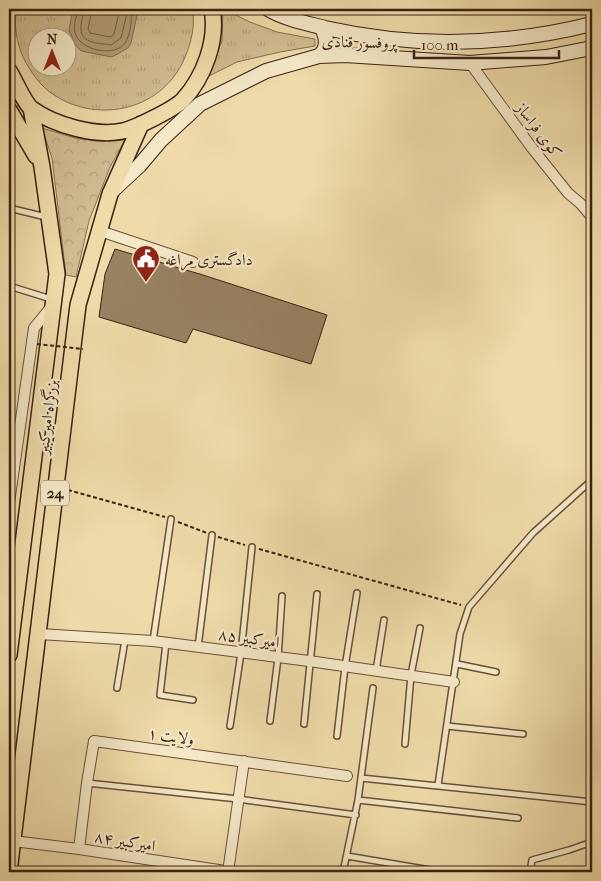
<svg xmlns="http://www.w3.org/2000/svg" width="601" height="881" viewBox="0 0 601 881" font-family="'IM FELL French Canon',Amiri,serif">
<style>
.grass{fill:url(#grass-tufts);stroke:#866e52;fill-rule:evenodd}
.forest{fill:url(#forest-crowns);stroke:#866e52}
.water{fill:#b19c77;stroke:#826b50}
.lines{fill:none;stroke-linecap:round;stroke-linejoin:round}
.shore{stroke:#765e46;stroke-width:1}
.building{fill:#988262;stroke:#3b2115}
.lane-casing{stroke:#68503a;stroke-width:8}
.street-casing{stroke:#68503a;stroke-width:12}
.secondary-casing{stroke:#3b2115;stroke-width:16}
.primary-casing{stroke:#3b2115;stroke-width:18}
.path{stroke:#3b2115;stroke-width:2;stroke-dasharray:4 2.5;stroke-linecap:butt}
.lane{stroke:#f4e8c7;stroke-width:5}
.street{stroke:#f4e8c7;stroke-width:10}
.secondary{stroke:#f4e8c7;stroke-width:14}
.primary{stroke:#eedba9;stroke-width:15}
.path-bridge{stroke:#3b2115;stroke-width:2;stroke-dasharray:4 2.5;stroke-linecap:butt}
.labels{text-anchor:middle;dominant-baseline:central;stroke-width:4.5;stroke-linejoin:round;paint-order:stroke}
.shield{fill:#f4e8c7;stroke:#725d4a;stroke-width:1}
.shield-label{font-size:15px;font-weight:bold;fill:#3b2115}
.street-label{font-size:16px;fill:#3b2115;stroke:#f4e8c7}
.poi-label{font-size:16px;fill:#3b2115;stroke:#f4e8c7;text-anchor:start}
</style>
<defs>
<pattern id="grass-tufts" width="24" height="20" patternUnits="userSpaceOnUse" patternTransform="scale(1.25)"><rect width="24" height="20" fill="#d0bb90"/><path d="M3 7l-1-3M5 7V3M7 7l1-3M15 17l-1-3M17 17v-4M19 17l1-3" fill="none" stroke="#b4a07b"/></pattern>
<pattern id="forest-crowns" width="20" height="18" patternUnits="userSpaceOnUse" patternTransform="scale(1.25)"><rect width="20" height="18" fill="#d0bb90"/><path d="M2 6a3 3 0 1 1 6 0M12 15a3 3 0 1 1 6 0" fill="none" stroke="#b4a07b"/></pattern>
</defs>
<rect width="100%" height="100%" fill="#eedba9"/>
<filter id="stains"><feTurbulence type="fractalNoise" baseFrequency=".004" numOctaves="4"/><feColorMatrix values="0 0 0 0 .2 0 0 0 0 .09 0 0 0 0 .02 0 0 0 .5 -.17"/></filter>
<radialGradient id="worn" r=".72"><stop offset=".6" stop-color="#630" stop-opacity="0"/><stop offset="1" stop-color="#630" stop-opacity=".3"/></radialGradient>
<path class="grass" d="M 17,9 L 192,9 C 196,24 191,43 185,57 C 164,109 100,125 54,95 C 40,86 30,71 23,57 C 17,43 13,24 17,9 ZM 38,38 L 68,38 L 68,68 L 38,68 Z
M 223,9 L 250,22 L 277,32 L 315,39 L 315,46 L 280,52 L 237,62 L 207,77 L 222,41 Z"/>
<path class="forest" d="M 42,128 L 75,138 L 95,141 L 125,140 L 110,167 L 89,221 L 76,277 L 66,275 L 52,158 Z"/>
<path class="water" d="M 73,9 L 135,9 L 137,15 L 131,43 L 128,48 L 112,57 L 81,51 L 75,44 L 69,30 Z"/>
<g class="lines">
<path class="shore" d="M 78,9 C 77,16 73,25 75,32 C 78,50 115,58 125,43 C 131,34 132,18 131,9
M 84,9 C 84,15 80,23 81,29 C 81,44 100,43 111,45 L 121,38 L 126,17 L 124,9
M 92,9 L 88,29 L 90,33 L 110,37 L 114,34 L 118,17 L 117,9"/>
</g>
<path class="building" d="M 115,249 L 203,275 L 327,315 L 311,364 L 193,329 L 186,343 L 99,317 L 105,274 Z"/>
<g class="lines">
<defs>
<path id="lane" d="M 581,204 L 592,204
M 9,208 L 46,217
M 9,286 L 51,299
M 153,641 L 171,519
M 166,643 L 160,695 L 193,700
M 198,647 L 212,535
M 457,664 L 496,672
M 376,671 L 384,620
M 117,688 L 125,640
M 270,721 L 278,658 L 282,596
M 304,724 L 317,594
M 230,726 L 241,653 L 252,547
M 447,726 L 523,734
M 337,736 L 345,667 L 357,593
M 405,744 L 411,675 L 420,628
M 361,778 L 592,802
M 87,783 L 238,799 L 356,815
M 438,785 L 460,634 L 469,607 L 533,533 L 592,480
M 358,800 L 518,818
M 347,856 L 442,872
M 343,872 L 358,800 L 373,688
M 530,872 L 532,860 L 569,850 L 592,842"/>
<path id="street" d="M 470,63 L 532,148 L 568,193 L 581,204 L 592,217
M 100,231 L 193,262
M 9,503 L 34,328 L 52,306
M 39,634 L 153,641 L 309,661 L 454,682
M 13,841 L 79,849 L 232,872
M 79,849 L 87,783 L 94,741 L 347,776
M 228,872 L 244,761"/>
<path id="secondary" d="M 268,9 C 285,19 306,23 325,28 C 414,48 504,46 592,24
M 319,56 C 329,48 327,37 321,27
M 112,191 L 139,166 L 161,140 L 200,104 L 266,71 L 319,56 L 345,55 L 470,63 L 546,57 L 592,48"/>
<path id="primary" d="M 9,71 C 15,80 24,103 32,109 C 54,125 96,137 123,131 C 136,128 174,109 183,100 C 204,77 218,40 212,9
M 9,110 L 36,156
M 9,655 L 57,274 L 42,167 L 31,108
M 9,872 L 78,305 L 110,194 L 141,124"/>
</defs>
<use href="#lane" class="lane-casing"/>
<use href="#street" class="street-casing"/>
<use href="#secondary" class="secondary-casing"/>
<use href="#primary" class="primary-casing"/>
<path class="path" d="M 68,490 L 165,517
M 178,522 L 207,533
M 218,537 L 245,545
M 259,549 L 461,605"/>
<use href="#lane" class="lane"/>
<use href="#street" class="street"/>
<use href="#secondary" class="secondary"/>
<use href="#primary" class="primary"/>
<path class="path-bridge" d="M 37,344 L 83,349"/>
</g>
<defs>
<symbol id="civic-pin" viewBox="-11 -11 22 30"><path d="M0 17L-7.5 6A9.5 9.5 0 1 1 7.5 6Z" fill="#8f2418" stroke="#f4e8c7"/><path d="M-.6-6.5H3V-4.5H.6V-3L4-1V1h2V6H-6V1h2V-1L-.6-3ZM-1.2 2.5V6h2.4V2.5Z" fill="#fff"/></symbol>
</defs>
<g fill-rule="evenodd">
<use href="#civic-pin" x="130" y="243" width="32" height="43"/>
</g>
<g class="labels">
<rect class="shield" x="41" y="480.5" width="28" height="25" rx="4"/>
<g class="shield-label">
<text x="55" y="493">24</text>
</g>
<g class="street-label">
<text transform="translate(359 42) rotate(1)">پروفسور قنادی</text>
<text transform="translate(539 130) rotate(53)">کوی فراساز</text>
<text transform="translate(47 417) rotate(-83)">بزرگراه امیرکبیر</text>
<text transform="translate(249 638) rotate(8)">امیرکبیر ۸۵</text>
<text transform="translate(171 736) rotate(8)">ولایت ۱</text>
<text transform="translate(125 841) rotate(9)">امیرکبیر ۸۴</text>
</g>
<g class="poi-label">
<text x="165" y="259">دادگستری مراغه</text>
</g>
</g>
<rect width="601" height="881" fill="none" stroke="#eedba9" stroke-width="30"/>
<rect x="10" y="10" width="581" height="861" fill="none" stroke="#3b2115" stroke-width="2.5"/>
<rect x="15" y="15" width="571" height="851" fill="none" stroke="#3b2115"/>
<g transform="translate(52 52)"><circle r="24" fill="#f4e8c7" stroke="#aa9880"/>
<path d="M0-4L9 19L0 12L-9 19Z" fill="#8f2418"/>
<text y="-8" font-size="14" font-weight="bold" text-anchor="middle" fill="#3b2115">N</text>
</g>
<path d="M414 50v8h145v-8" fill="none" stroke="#3b2115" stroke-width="2.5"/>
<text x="421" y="50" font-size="15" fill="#3b2115" stroke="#f4e8c7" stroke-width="4" paint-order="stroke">100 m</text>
<rect width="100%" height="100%" filter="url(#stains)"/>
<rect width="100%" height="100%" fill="url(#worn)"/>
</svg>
